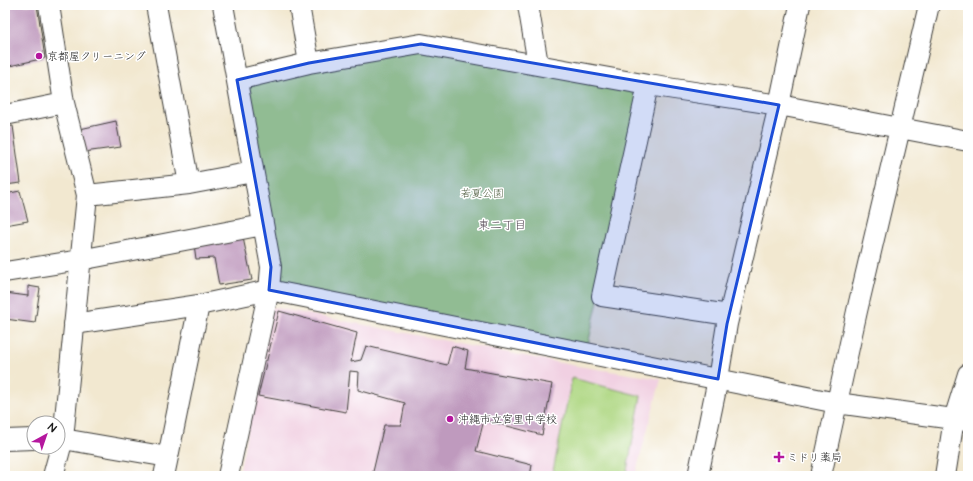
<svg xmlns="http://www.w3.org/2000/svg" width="973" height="481" viewBox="0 0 973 481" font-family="'Architects Daughter','Klee One',sans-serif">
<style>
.built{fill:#f1d0e2}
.green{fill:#aed782;stroke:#657a4f}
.building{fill:#bf9abe}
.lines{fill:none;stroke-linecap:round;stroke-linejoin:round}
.minor-casing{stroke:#3c3b37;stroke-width:22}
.minor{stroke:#fff;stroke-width:20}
.marked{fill:#1d4ed8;fill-opacity:0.2;stroke:#1d4ed8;stroke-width:3;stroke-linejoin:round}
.poi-dot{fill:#b5179e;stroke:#fff;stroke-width:1.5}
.labels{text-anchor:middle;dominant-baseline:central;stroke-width:3;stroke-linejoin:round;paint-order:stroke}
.poi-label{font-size:11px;fill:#1c1c1c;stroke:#fff;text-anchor:start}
.park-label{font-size:11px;fill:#4f5d40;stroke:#fff}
.neighbourhood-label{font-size:12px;fill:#554855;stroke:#fff}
</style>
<rect width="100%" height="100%" fill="#fff"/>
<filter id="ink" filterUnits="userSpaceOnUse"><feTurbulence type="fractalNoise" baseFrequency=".025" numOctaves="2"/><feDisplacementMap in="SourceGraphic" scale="8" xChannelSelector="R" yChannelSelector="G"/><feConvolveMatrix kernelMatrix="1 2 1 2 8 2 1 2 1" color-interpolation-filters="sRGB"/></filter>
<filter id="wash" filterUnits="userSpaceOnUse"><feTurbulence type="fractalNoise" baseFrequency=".012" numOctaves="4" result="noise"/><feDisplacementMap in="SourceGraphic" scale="16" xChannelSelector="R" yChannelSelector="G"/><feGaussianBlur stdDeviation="0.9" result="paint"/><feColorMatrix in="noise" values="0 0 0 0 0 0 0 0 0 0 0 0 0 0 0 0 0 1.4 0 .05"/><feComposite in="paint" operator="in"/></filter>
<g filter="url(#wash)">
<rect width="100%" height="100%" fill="#f2e8d0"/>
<path class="built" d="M 271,307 L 571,365 L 661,379 L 635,476 L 239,476 Z"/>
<path class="green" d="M 421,44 L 648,85 L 586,353 L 269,290 L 237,80 Z
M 572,378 L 641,396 L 626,476 L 552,476 Z"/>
<g id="blocks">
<path class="building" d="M 5,5 L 37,5 L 45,58 L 5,67 Z
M 116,121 L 121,147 L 84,152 L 80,129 Z
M 13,126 L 21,183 L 5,185 L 5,127 Z
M 20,191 L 28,221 L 5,225 L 5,194 Z
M 242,233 L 252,280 L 219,285 L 214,258 L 196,259 L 194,244 Z
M 28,286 L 40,288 L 35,323 L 5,319 L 5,293 L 28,296 Z
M 279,311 L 357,333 L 351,362 L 361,360 L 366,346 L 447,365 L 452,346 L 468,351 L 465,368 L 552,384 L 542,435 L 484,420 L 476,451 L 532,465 L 530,476 L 372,476 L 384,425 L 401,425 L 405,403 L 358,390 L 359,372 L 350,371 L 346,412 L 258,396 Z"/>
</g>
</g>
<g filter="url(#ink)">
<use href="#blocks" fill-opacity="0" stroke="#3c3b37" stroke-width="1"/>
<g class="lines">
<defs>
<path id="minor" d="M 49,5 L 64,103 L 87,195
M 223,5 L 271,267 L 269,290 L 228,476
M 299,5 L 309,63 L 421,44 L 648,85 L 779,105 L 968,141
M 528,5 L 538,64
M 237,80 L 309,63
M 648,85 L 602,296 L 729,315
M 5,115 L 64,103
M 189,184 L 253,172
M 5,272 L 80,260 L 263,225
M 199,305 L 269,290 L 837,403 L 968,421
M 74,324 L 199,305 L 168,457
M 58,439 L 63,439 L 87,195 L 189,184 L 156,5
M 5,440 L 34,439
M 53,476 L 63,439 L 168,457 L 164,476
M 698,476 L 718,379 L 727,324 L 779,105 L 800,5
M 821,476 L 857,311 L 929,5
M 945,476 L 954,419 L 968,374"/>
</defs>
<use href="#minor" class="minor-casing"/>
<use href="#minor" class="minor"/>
</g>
</g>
<path class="marked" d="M 421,44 L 779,105 L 727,324 L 718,379 L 269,290 L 271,267 L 237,80 L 309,63 Z"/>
<g class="poi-dot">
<circle cx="39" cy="56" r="4"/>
<circle cx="450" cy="419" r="4"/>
<path d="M777 451h4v4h4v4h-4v4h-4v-4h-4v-4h4z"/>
</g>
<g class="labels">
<g class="poi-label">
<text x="47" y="56">京都屋クリーニング</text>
<text x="458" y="419">沖縄市立宮里中学校</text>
<text x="787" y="457">ミドリ薬局</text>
</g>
<g class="park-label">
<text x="482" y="193">若夏公園</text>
</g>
<g class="neighbourhood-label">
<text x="502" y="225">東二丁目</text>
</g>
</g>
<rect width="973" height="481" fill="none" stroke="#fff" stroke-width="20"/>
<g transform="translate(46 435) rotate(40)"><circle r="19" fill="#ffffff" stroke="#a4a4a4"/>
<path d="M0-3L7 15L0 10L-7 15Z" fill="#b5179e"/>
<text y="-6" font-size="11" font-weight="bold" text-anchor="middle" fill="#1c1c1c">N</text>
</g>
</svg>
